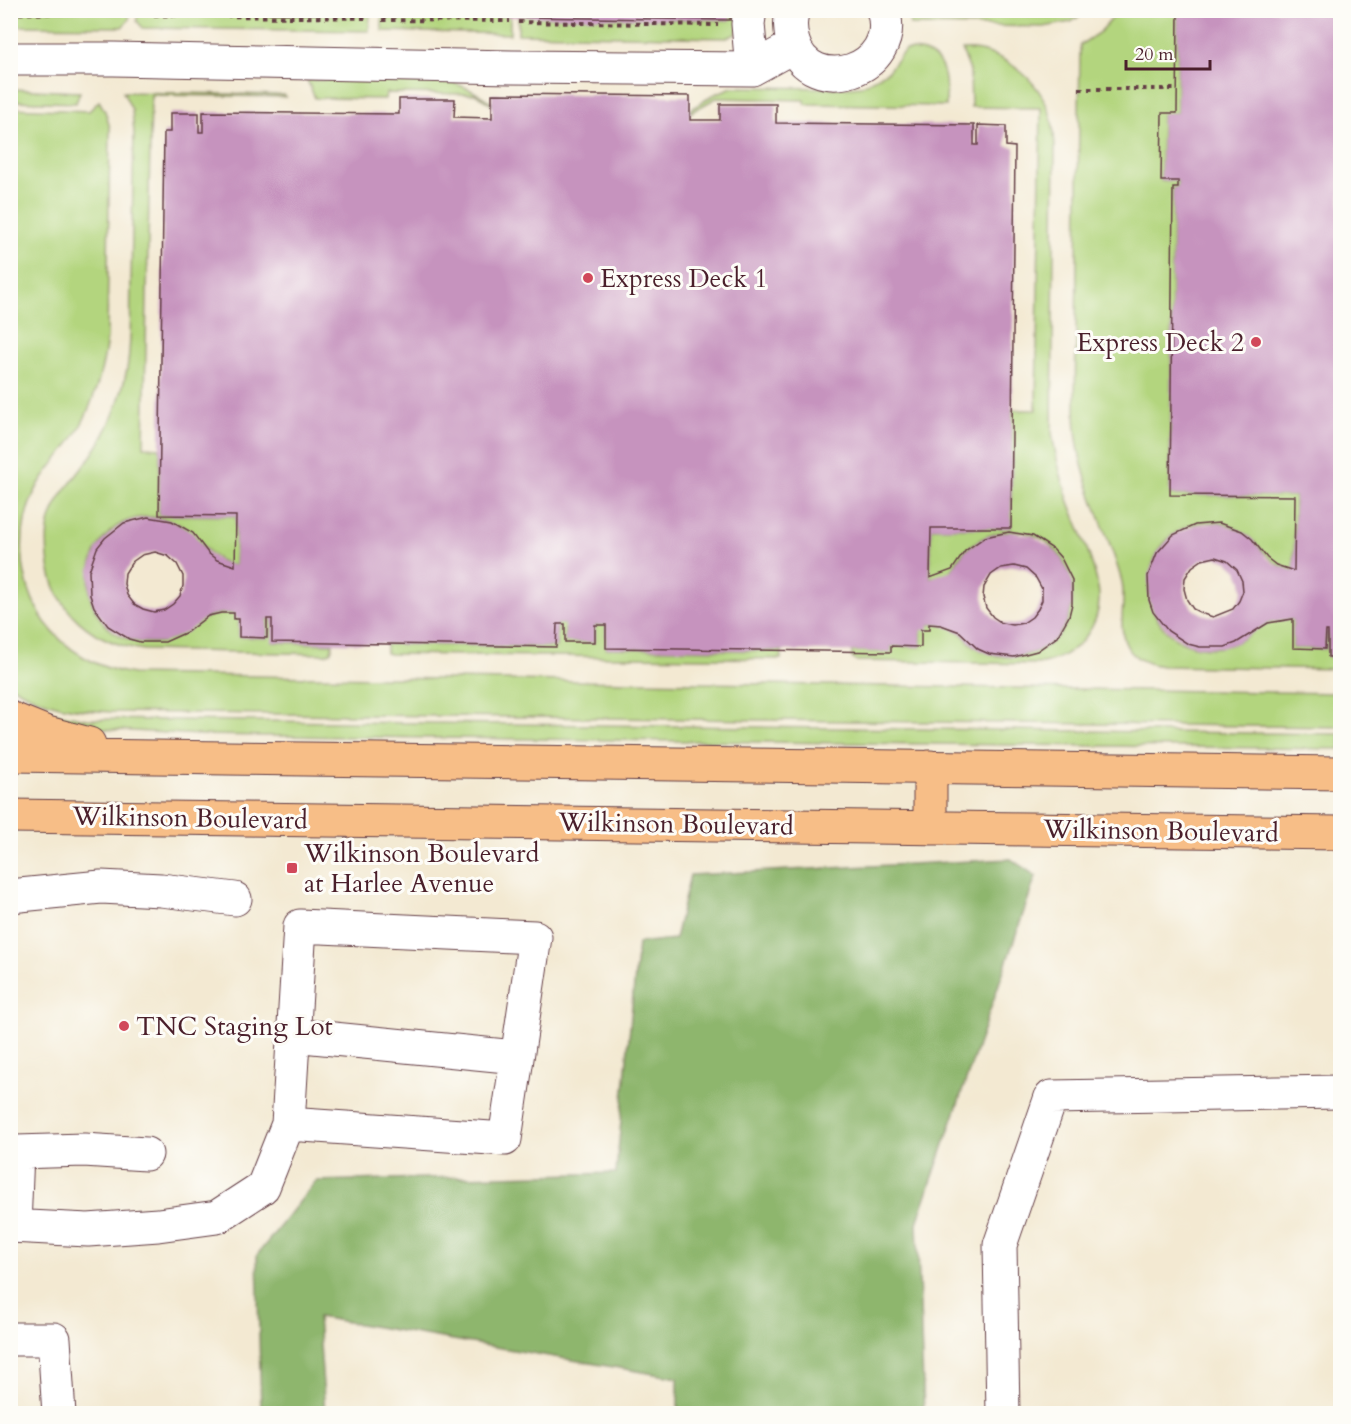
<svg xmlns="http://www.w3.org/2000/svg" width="1351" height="1424" viewBox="0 0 1351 1424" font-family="Cardo,serif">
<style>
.green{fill:#b3d57e;stroke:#7e7a54;stroke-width:1.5}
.forest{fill:#8eb66d;stroke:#6c6a4c;stroke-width:1.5}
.building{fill:#c693be;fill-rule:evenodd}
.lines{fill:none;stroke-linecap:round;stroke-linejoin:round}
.minor-casing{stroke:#633d44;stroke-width:35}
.major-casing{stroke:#633d44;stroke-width:35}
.path{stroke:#633d44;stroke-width:4;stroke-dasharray:4.5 4.5;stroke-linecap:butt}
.minor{stroke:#fff;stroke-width:33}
.major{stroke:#f7be87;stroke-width:33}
.poi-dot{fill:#d1495b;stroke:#fdfcf7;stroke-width:2}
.labels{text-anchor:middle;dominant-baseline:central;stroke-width:6;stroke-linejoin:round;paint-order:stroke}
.poi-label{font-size:26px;fill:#4a1f2b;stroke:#fdfcf7;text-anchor:start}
.street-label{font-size:26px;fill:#4a1f2b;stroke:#fdfcf7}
</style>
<rect width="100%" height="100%" fill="#fdfcf7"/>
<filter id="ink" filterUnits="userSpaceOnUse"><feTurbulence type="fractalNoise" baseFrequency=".0167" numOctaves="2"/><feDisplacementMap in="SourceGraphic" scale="12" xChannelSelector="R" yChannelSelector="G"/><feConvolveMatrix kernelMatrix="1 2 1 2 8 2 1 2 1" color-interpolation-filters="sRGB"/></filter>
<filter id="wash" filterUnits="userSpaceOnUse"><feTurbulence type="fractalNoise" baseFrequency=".008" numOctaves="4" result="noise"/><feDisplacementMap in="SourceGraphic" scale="24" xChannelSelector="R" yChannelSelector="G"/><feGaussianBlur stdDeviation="1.35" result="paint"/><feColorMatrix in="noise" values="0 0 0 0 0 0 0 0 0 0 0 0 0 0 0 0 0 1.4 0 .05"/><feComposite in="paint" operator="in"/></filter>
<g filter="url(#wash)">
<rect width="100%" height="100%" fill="#f3e9d2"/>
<path class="green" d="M 11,10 L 130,11 L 129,20 L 122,27 L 11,26 Z
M 137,11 L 370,14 L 369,31 L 143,28 L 137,21 Z
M 730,11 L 743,11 L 736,34 L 727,38 L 518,34 L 518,16 L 730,20 Z
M 908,11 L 908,10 L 1088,11 L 1071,22 L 1044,27 L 910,25 Z
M 1119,11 L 1178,11 L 1177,113 L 1162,114 L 1161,181 L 1178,181 L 1178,188 L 1173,188 L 1170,495 L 1295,496 L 1294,571 C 1260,563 1257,529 1220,523 C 1140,511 1120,634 1200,647 C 1216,650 1234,646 1247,636 C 1254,631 1259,627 1266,624 C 1275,620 1284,620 1293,619 L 1293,648 L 1325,649 L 1326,631 L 1328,631 L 1328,657 L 1340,657 L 1340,669 L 1162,666 C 1147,664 1131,658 1125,642 C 1118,623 1126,602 1122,582 C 1110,536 1086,493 1078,446 C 1076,433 1075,421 1075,409 L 1080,49 L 1080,45 L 1100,32 Z
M 382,14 L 510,16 L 510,34 L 382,31 Z
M 905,50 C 945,48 947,74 946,106 L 805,104 L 805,100 L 716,98 L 690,113 L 690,110 L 713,95 L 732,87 L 838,88 L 861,86 L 887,72 Z
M 962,50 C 996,47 1034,75 1047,106 C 1053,119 1054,133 1055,147 L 1052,432 C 1055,456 1061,477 1068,499 C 1078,526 1091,554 1097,582 C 1107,623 1078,657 1038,664 L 856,661 L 852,658 L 852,651 L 891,652 L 891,646 L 921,647 L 921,630 L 929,624 C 940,624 950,625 959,632 C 963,635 966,639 969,642 C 984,655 1006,660 1025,655 C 1099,638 1081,524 1005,532 C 986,534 970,543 959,558 C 956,562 955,567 952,570 C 947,575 937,576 930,578 L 931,528 L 1011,528 L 1012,410 L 1036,410 L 1041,108 L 971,107 L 970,71 Z
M 307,80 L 451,82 C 466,87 479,93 492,103 L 492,105 L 475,94 L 386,93 L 385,99 L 315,98 Z
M 11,89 L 80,92 L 76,103 L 11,101 Z
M 123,92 L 284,95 L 286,97 L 151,95 L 144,447 L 160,448 L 159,515 L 236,516 L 235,566 C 200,558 198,524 160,518 C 80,505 60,631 141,642 C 176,647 181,629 207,617 C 216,613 225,613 234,613 L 239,619 L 239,637 L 267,638 L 267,619 L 272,619 L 273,642 L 333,644 L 331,652 L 326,654 L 144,650 C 94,643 53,612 48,558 C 47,545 46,530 51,517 C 59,492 79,475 93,453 C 110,428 121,398 127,369 C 132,340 130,311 131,282 C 132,232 133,182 134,132 L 132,110 Z
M 99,101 L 105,111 L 110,128 L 107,338 C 103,370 95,400 79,429 C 68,449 51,464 39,484 C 14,527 18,582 45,622 C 66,651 98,669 133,674 L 1340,693 L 1340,727 L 113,712 C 71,710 47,707 10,685 L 11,108 L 89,111 Z
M 557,624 L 565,624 L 565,642 L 595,642 L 595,625 L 606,625 L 606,648 L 782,651 L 781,659 L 390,654 L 386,653 L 386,644 L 556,647 Z
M 10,694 L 51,712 L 86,719 L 1340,734 L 1340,749 L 200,735 L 84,728 L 11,704 Z"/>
<path class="forest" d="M 1011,859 L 1036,876 L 917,1223 L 924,1413 L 678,1413 L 678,1378 L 318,1317 L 325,1413 L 261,1413 L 257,1255 L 316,1181 L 616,1173 L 638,943 L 675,939 L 690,875 Z"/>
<g id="blocks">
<path class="building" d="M 245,10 L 730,10 L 730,20 L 245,13 Z
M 1178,10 L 1340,10 L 1340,657 L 1328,657 L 1328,631 L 1326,631 L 1325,649 L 1293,648 L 1293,619 L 1268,623 L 1236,643 L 1225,647 L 1200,647 L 1188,644 L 1168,631 L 1153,612 L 1149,600 L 1148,576 L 1157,553 L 1173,535 L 1195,525 L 1219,523 L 1242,531 L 1252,539 L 1267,558 L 1276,565 L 1294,571 L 1295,496 L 1170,495 L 1173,188 L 1178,188 L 1178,181 L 1161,181 L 1162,113 L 1177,113 ZM 1215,557 L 1227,561 L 1237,570 L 1242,581 L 1243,591 L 1239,601 L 1233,609 L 1213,617 L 1203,614 L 1193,609 L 1187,600 L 1184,589 L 1185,578 L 1192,567 L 1202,560 Z
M 492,94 L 690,96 L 690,120 L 720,120 L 720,104 L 776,104 L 776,123 L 974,125 L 974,145 L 978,145 L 978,125 L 1006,126 L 1006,146 L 1015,147 L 1011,528 L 931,528 L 930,578 L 952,570 L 965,551 L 985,537 L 1009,532 L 1033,536 L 1053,549 L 1061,558 L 1072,580 L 1072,604 L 1069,616 L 1057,637 L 1037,651 L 1014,657 L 989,654 L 978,649 L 960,632 L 941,625 L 929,624 L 929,630 L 921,630 L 921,647 L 891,646 L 891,652 L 606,648 L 606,625 L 595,625 L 595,642 L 565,642 L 565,624 L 557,624 L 556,647 L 272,642 L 272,619 L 267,619 L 267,638 L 239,637 L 239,619 L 234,619 L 234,613 L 221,613 L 208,616 L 187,632 L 165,642 L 140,642 L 129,639 L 108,626 L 94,607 L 90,595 L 89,571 L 97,548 L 105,538 L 124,523 L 148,517 L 172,521 L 193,533 L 208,553 L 217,560 L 235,566 L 236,516 L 159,515 L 164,132 L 170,132 L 170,113 L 199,113 L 199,132 L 203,132 L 203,112 L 399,114 L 399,99 L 455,99 L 454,117 L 492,118 ZM 155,552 L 168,556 L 177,564 L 183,576 L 183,586 L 180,596 L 173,604 L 164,610 L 154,612 L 143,609 L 134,604 L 127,595 L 124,584 L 125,573 L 132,562 L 142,555 ZM 1014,566 L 1026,569 L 1036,578 L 1042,589 L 1042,600 L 1038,609 L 1032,617 L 1023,623 L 1013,625 L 1002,623 L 993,617 L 986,608 L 983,597 L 984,587 L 991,575 L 1001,568 Z"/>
</g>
</g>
<g filter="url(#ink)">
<use href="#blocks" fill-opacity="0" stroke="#633d44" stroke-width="1.5"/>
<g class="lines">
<defs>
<path id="minor" d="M 750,10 L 748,24 L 752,69
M 793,10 C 789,21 790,31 793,42 C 810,99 902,71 883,10
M 10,59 L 113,59 L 512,67 L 752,69 L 794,46
M 10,896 L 101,887 L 161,890 L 235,899
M 293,1035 L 517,1057
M 10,1226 L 88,1230 L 158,1225 L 217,1217 L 263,1187 L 288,1124 L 300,926 L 535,937 L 505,1139 L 288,1124
M 14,1226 L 17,1152 L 84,1150 L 146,1154
M 10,1339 L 54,1339 L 59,1414
M 1003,1414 L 1000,1245 L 1051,1097 L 1340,1092"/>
<path id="major" d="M 10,718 L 47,733 L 89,744
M 10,755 L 1340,773
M 930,767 L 930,828
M 10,816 L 1340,833"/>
</defs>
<use href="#minor" class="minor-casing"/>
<use href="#major" class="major-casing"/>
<path class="path" d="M 10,13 L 369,18
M 382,20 L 510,21
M 518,22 L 718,25
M 1079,89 L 1178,89"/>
<use href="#minor" class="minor"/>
<use href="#major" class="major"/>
</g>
</g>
<g class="poi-dot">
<circle cx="588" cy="278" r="6"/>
<circle cx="1256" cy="342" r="6"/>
<rect x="286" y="862" width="12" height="12" rx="3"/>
<circle cx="124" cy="1026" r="6"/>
</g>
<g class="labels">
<g class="poi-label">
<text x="600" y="278">Express Deck 1</text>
<text x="1244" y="342" text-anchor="end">Express Deck 2</text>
<text x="304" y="853">Wilkinson Boulevard<tspan x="304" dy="30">at Harlee Avenue</tspan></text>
<text x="136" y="1026">TNC Staging Lot</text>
</g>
<g class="street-label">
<text transform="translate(190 818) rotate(1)">Wilkinson Boulevard</text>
<text transform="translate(676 824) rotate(1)">Wilkinson Boulevard</text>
<text transform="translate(1161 831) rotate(1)">Wilkinson Boulevard</text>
</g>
</g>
<rect width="1351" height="1424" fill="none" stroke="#fdfcf7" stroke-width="36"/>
<path d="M1126 60v9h84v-9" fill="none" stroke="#4a1f2b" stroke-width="3"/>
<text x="1135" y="60" font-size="18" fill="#4a1f2b" stroke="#fdfcf7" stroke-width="4.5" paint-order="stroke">20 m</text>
</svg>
